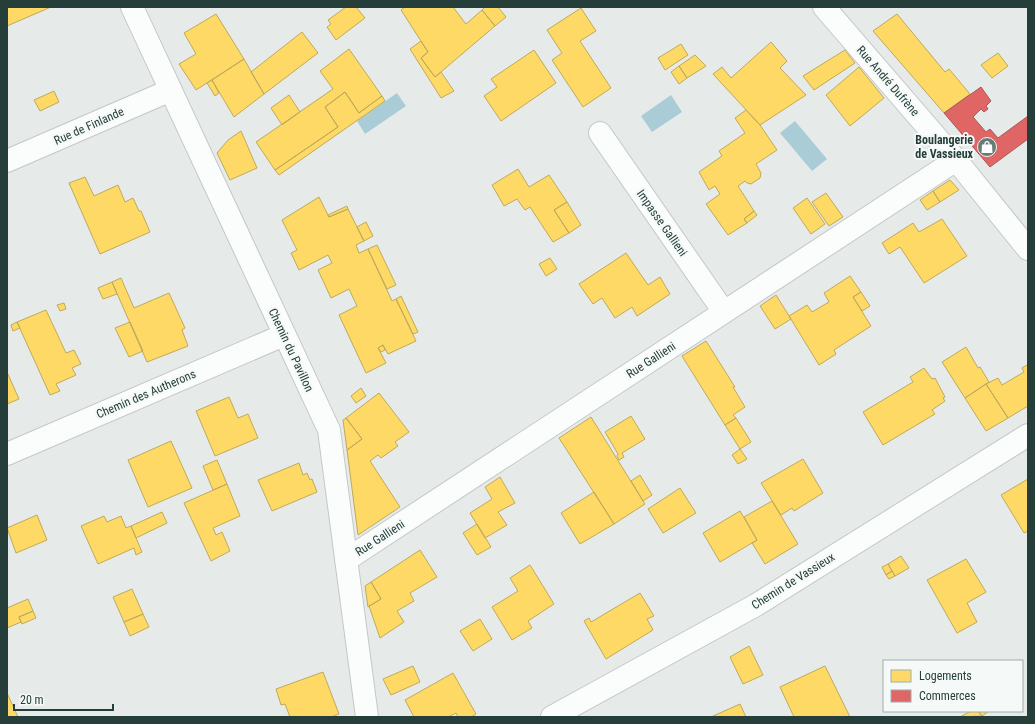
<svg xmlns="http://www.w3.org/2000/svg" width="1035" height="724" viewBox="0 0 1035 724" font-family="'Roboto Condensed',sans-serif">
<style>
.water{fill:#aaccd6}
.homes{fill:#ffd966;stroke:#beaa59}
.shops{fill:#e06666;stroke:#a85a59}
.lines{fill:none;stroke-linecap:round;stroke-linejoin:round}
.street-casing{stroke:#c3c8c6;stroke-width:24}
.street{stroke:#fbfcfc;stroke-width:22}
.labels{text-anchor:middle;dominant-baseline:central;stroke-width:4;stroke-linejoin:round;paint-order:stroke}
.street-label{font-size:12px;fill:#253e3a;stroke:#f5f9f8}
.poi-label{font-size:12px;font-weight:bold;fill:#253e3a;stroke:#f5f9f8;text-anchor:end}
</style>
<rect width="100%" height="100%" fill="#e6ebe9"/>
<path class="water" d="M 397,93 L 406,106 L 365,134 L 357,121 Z
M 671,95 L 682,112 L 652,132 L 641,116 Z
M 795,121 L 827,159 L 812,171 L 780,133 Z"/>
<path class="homes" d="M 7,7 L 51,7 L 7,26 Z
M 346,7 L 356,7 L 365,18 L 336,40 L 327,27 L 331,24 L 328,20 Z
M 405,7 L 453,7 L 466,24 L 482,10 L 495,26 L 435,77 L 421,58 L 428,52 L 401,10 Z
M 485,7 L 498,7 L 506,17 L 495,26 L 482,10 Z
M 581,8 L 596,31 L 580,41 L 611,88 L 583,107 L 552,60 L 562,53 L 547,30 Z
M 216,14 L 244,59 L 196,90 L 179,64 L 196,54 L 184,33 Z
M 897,14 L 945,72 L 949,69 L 970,94 L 944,113 L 873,31 Z
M 302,32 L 318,53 L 264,94 L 251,72 Z
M 421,41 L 428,52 L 421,58 L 435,77 L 441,72 L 454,91 L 441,98 L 410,49 Z
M 771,42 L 787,61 L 780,68 L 806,95 L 760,125 L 713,74 L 722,67 L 731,78 Z
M 681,44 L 688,55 L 665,70 L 658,58 Z
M 349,49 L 382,96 L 359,113 L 345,92 L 325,107 L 338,127 L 275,170 L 256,142 L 333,89 L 320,71 Z
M 534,50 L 556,83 L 501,121 L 484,96 L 497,87 L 491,79 Z
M 845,50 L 855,63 L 814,90 L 803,76 Z
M 998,53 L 1008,66 L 992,78 L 981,65 Z
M 695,55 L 706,66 L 687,78 L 679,66 Z
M 244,59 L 264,94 L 234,117 L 212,80 Z
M 679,66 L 687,78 L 679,84 L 671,72 Z
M 859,67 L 884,98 L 850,126 L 826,95 Z
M 212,80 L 219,93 L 215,96 L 207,83 Z
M 54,91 L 59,102 L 40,111 L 34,100 Z
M 345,92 L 359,113 L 382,96 L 385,101 L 279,175 L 275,170 L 338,127 L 325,107 Z
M 289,95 L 300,112 L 282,125 L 271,108 Z
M 746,110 L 760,125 L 777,150 L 756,164 L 761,173 L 760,178 L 751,184 L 747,183 L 745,181 L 738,186 L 754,211 L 744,219 L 747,223 L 728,235 L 706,204 L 720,194 L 715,186 L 709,190 L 699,172 L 722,156 L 719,151 L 745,133 L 735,118 Z
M 241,131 L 257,168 L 230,180 L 217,153 L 228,140 Z
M 518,169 L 529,187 L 549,175 L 567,202 L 554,210 L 569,233 L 553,242 L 530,207 L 525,210 L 517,199 L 504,206 L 492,185 Z
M 85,177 L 94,196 L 118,185 L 125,202 L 133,198 L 139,211 L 141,211 L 150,232 L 100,254 L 69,183 Z
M 950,180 L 959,190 L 940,202 L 933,191 Z
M 933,191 L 940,202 L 927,210 L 920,200 Z
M 826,193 L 843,217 L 829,226 L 812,202 Z
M 319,197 L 329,217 L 348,209 L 364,241 L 356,245 L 359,253 L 368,249 L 392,301 L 396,299 L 416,341 L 388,354 L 383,345 L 378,348 L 386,363 L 366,373 L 339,315 L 357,306 L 349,289 L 331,298 L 318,270 L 332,263 L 328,255 L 299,270 L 291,253 L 297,250 L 282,220 Z
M 807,198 L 825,224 L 811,234 L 793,208 Z
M 567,202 L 581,225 L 569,233 L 554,210 Z
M 347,206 L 348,209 L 329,217 L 328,215 Z
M 754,211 L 757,215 L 747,223 L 744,219 Z
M 942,219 L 967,256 L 924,283 L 900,247 L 889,254 L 882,243 L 913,223 L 919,232 Z
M 366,222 L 373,236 L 364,241 L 357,227 Z
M 377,245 L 396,285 L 387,289 L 368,249 Z
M 626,253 L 648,285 L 660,277 L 670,294 L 637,316 L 632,307 L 615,318 L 602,298 L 593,304 L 579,284 Z
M 550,258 L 557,269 L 546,276 L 539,264 Z
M 850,276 L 861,292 L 853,297 L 871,326 L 834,350 L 836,354 L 819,365 L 789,316 L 807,305 L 812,312 L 829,302 L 824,293 Z
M 121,278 L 134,308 L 169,293 L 185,328 L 182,330 L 188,346 L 147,362 L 112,282 Z
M 112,282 L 117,294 L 103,299 L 98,288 Z
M 861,292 L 870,306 L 862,311 L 853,297 Z
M 776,295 L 791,319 L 775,329 L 760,306 Z
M 401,296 L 418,332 L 413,334 L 396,299 Z
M 64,303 L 66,309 L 60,311 L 57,305 Z
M 46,310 L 66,353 L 74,350 L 81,364 L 72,368 L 76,375 L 56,384 L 60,391 L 50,395 L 17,322 Z
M 17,322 L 20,328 L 13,331 L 11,325 Z
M 130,322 L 143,351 L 129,357 L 115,328 Z
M 706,341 L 735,387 L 733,387 L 745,407 L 733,415 L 736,418 L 725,425 L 682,356 Z
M 383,345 L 385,350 L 381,352 L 378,348 Z
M 966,347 L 978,368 L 980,367 L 989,382 L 965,398 L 942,362 Z
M 1027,365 L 1028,367 L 1028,406 L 1008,418 L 986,384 L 998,378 L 1002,385 L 1024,372 L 1022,368 Z
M 924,368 L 932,379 L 935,378 L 945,397 L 943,398 L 945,401 L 932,410 L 935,414 L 883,445 L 863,412 L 913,382 L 910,377 Z
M 7,372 L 19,399 L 7,404 Z
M 986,384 L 1008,418 L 986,431 L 965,398 Z
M 361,388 L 366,396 L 356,403 L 351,396 Z
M 379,393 L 409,432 L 395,442 L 398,446 L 381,458 L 378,455 L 370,461 L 400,507 L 358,535 L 347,450 L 362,439 L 346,418 Z
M 229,397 L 238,418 L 248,414 L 258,438 L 215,456 L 196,411 Z
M 631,416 L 645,439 L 622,453 L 624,457 L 619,460 L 617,456 L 618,454 L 605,432 Z
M 591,417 L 645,504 L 614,524 L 559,438 Z
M 346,418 L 362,439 L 347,450 L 343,420 Z
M 736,418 L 751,442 L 740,449 L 725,425 Z
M 171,441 L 192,488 L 148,507 L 128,460 Z
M 740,449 L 747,459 L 738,464 L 732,455 Z
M 803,459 L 823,493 L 794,511 L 792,508 L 781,515 L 761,483 Z
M 217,460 L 227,484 L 213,490 L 203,466 Z
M 299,463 L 303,475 L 307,473 L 310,480 L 312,479 L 317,492 L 272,511 L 258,480 Z
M 640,475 L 652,495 L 643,501 L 631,481 Z
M 500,477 L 515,503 L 498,512 L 507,525 L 485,538 L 470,513 L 492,499 L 485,487 Z
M 1028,479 L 1028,531 L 1024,533 L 1001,495 Z
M 227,484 L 240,516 L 213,528 L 216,535 L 222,532 L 230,551 L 211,561 L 184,503 Z
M 680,488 L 696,513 L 663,533 L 648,509 Z
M 594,492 L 614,524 L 580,544 L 561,513 Z
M 772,501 L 798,544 L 765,564 L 752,543 L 757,540 L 744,517 Z
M 740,511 L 757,540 L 720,562 L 703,533 Z
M 162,512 L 167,523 L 136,538 L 131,526 Z
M 37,515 L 47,540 L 16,553 L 7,528 Z
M 104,516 L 107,522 L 121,516 L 126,528 L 131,526 L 142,552 L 136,555 L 134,548 L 98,564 L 81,526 Z
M 477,524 L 491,547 L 477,555 L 463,533 Z
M 420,550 L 437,577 L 410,593 L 414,601 L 397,611 L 404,622 L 380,638 L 369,606 L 381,599 L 371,582 Z
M 901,556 L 909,568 L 895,576 L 888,564 Z
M 966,559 L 986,592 L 967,603 L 977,622 L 957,633 L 927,580 Z
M 888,564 L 892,571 L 886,575 L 882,567 Z
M 530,565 L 554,604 L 528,621 L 532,628 L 512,640 L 492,607 L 518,591 L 510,578 Z
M 892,571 L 895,576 L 889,579 L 886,575 Z
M 371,582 L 381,599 L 368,607 L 365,586 Z
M 132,589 L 143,614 L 124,622 L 113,597 Z
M 640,593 L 654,616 L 647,619 L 653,630 L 606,659 L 584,621 L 589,618 L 591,622 Z
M 28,599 L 33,611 L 19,617 L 21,622 L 7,628 L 7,608 Z
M 33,611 L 36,618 L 22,624 L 19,617 Z
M 143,614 L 149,627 L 130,636 L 124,622 Z
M 480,619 L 492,639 L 473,651 L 460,631 Z
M 749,646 L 763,675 L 743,684 L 730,657 Z
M 413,666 L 420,682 L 391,695 L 383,679 Z
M 825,666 L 850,717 L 794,717 L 780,687 Z
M 323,672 L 339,714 L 331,717 L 290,717 L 285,704 L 281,705 L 276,689 Z
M 453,673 L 476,714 L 471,717 L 458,717 L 456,713 L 448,717 L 414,717 L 405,700 Z
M 7,693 L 18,717 L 7,717 Z
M 740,704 L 746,717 L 711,717 Z
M 971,711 L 978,711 L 982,716 L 960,717 Z
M 978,711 L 989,711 L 982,716 Z"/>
<path class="shops" d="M 981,87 L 991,101 L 986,106 L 988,109 L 984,112 L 981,109 L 973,117 L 986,132 L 990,129 L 998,138 L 1028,116 L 1028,139 L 990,167 L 944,113 Z"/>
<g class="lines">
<defs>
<path id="street" d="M 132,7 L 329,430 L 367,717
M 824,7 L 956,160 L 1028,249
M 600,133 L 724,312
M 7,161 L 171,90
M 7,454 L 284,335
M 346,560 L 956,160
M 552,717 L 756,605 L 1028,435"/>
</defs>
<use href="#street" class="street-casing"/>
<use href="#street" class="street"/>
</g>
<defs>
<symbol id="shop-disc" viewBox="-11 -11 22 22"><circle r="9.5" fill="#697b77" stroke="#f5f9f8"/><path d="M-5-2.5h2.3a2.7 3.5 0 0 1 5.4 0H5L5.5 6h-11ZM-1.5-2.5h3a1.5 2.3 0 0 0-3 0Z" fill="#fff"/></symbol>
</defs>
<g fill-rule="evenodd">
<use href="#shop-disc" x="976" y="136" width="22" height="22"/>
</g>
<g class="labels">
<g class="street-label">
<text transform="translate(888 81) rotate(49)">Rue André Dufrène</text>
<text transform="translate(89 126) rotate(-24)">Rue de Finlande</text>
<text transform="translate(662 223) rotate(55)">Impasse Gallieni</text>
<text transform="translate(291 350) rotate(65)">Chemin du Pavillon</text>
<text transform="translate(651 360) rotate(-33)">Rue Gallieni</text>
<text transform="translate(146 394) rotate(-23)">Chemin des Autherons</text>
<text transform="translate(380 538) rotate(-33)">Rue Gallieni</text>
<text transform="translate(793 581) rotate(-32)">Chemin de Vassieux</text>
</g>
<g class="poi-label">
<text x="973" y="140">Boulangerie<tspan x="973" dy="14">de Vassieux</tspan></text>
</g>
</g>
<rect width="1035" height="724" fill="none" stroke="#253e3a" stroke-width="16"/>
<rect x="883" y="660" width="140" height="52" fill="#f5f9f8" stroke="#a2aeac"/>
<rect x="891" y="670" width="20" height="12" fill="#ffd966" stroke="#a2aeac"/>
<text x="919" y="680" font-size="12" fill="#253e3a">Logements</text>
<rect x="891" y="690" width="20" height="12" fill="#e06666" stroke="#a2aeac"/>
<text x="919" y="700" font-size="12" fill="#253e3a">Commerces</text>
<path d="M14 704v6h99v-6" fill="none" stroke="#253e3a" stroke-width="2"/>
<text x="20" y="704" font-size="12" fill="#253e3a" stroke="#f5f9f8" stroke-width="3" paint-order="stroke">20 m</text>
</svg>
